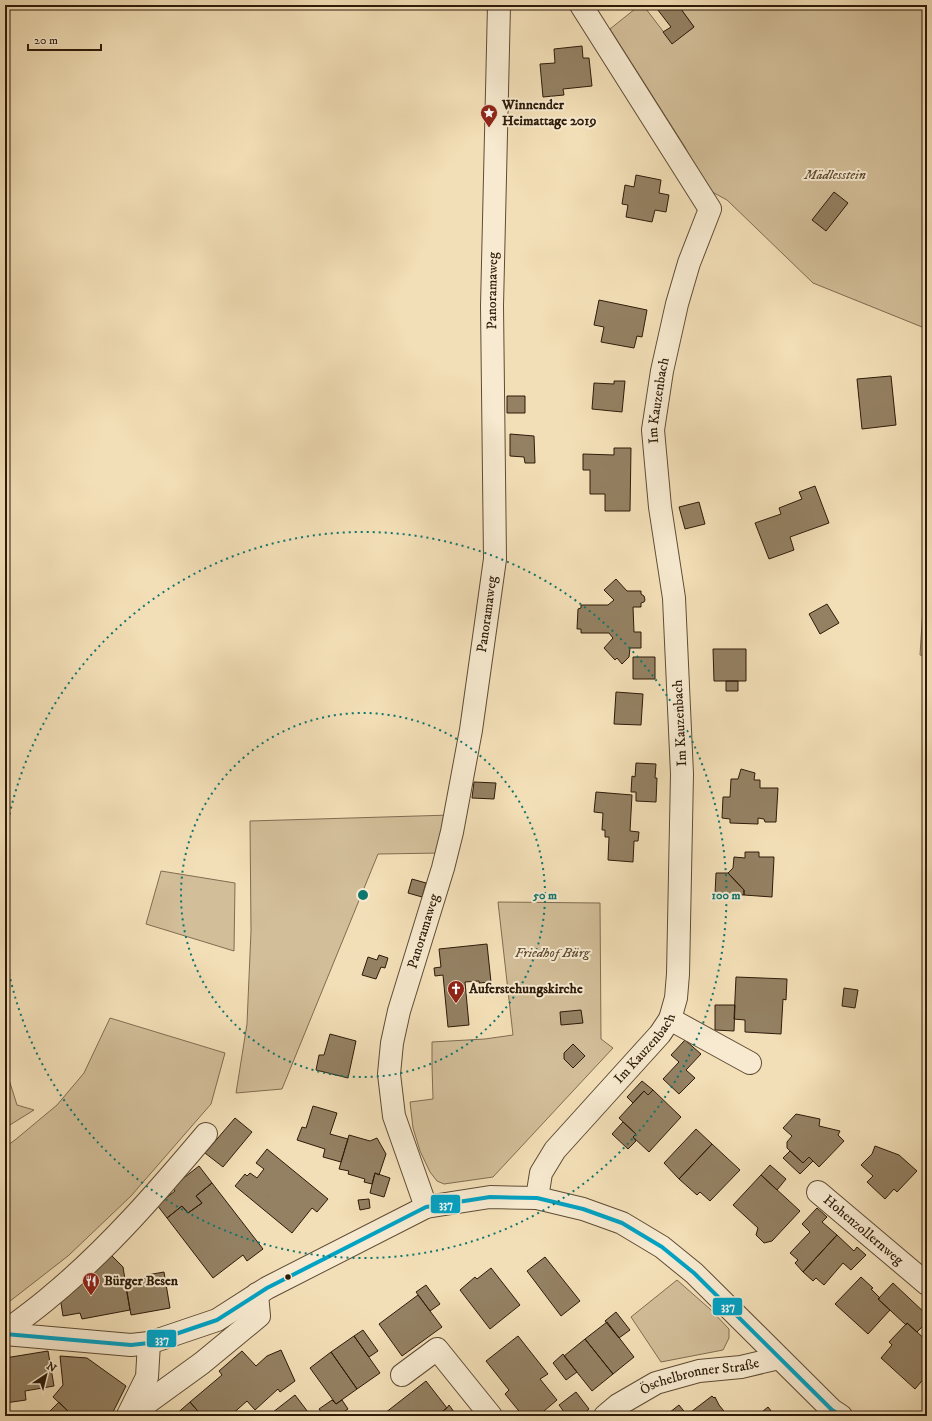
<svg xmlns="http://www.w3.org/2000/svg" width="932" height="1421" viewBox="0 0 932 1421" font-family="'IM FELL DW Pica',serif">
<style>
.green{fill:#d2be99;stroke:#806c51}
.building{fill:#948163;stroke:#2e1b09}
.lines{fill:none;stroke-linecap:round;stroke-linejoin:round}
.minor-casing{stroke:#5f4c34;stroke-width:24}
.minor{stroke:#f7ead0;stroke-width:22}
.bus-1-casing{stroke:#f7ead0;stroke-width:7}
.bus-1{stroke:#02a2c4;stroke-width:4}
.ring{fill:none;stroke:#0f766e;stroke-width:2;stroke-dasharray:2 4}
.bus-dot{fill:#2e1b09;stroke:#f7ead0;stroke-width:1.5}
.labels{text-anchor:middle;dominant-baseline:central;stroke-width:4;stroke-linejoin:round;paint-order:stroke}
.poi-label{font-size:14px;font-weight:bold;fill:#2e1b09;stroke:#f7ead0;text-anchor:start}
.park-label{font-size:14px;font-style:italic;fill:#5f4c34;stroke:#f7ead0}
.street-label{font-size:14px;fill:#2e1b09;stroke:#f7ead0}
.centre{fill:#0f766e;stroke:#f7ead0;stroke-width:2}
.ring-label{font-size:12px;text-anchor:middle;font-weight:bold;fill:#0f766e;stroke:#f7ead0;stroke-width:4;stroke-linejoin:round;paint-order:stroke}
.line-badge{stroke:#f7ead0;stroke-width:1.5}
.badge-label{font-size:11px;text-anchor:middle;font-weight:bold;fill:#fff}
</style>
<rect width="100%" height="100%" fill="#f3dfb7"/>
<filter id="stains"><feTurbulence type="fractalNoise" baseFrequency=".005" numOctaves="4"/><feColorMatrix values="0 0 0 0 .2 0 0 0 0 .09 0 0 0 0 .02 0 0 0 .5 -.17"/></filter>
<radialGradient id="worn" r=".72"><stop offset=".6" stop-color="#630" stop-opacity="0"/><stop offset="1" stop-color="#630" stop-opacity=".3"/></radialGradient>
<path class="green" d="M 640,5 L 643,5 L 672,43 L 694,27 L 678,5 L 927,5 L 927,329 L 813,283 L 727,200 L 705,188 L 685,147 L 610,29 Z
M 927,547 L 927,656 L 920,655 Z
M 451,815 L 442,853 L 378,854 L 282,1089 L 236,1093 L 247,1024 L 251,931 L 250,821 Z
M 161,871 L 235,883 L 234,951 L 146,924 Z
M 498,902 L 600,903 L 601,1039 L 613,1048 L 493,1177 L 444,1184 L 437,1181 L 430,1172 L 420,1151 L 413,1128 L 410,1102 L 433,1099 L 432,1066 L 432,1042 L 485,1039 L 513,1035 Z
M 110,1018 L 225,1053 L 211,1104 L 131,1196 L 68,1256 L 5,1305 L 5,1147 L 15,1140 L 57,1105 L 84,1073 Z
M 5,1067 L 17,1105 L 34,1110 L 5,1128 Z
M 677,1280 L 710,1309 L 729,1329 L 729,1338 L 723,1350 L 661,1362 L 631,1317 Z"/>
<path class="building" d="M 654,5 L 678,5 L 694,27 L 672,44 L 663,32 L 671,27 Z
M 582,46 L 583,58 L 589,58 L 592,86 L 563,89 L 564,95 L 543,97 L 540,64 L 555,63 L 554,49 Z
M 636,175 L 661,180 L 659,193 L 669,195 L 666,212 L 655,210 L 652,222 L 626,217 L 628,205 L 622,204 L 625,185 L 634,187 Z
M 834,192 L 848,203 L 826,231 L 812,220 Z
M 599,300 L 647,310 L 642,337 L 637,336 L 634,348 L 601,342 L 604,327 L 594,325 Z
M 891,376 L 896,425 L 862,429 L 857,379 Z
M 614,381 L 625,381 L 622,412 L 592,409 L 594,383 L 614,384 Z
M 507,396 L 525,396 L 525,413 L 507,413 Z
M 510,434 L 534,436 L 535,463 L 525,463 L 524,457 L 510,456 Z
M 614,448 L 631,448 L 630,511 L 605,511 L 605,494 L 590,494 L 590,470 L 583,470 L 583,454 L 614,455 Z
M 815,486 L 829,523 L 790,537 L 794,550 L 769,559 L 755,523 L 781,514 L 779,508 L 802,499 L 799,492 Z
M 699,502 L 705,524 L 685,529 L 679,507 Z
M 616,579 L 627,591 L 641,591 L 641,594 L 644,596 L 645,600 L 644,602 L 641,603 L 641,607 L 633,607 L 634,632 L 641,632 L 641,648 L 630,648 L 629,657 L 622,664 L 617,658 L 615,660 L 604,648 L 613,638 L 609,633 L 581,633 L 581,629 L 577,629 L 578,609 L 581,608 L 581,605 L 608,605 L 614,600 L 604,590 Z
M 827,604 L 839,623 L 820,634 L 809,614 Z
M 713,649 L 746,649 L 746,681 L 714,681 Z
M 633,657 L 655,657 L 655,679 L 633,679 Z
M 726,681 L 738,681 L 738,691 L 726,691 Z
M 616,692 L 643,694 L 641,725 L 614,724 Z
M 636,763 L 656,764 L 655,778 L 657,778 L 656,802 L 636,801 L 636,792 L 631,792 L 632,776 L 635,777 Z
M 741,769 L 755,773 L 754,780 L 760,780 L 760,788 L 778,788 L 776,822 L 765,822 L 764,819 L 758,818 L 758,824 L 730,823 L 730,819 L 722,818 L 723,797 L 730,797 L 731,779 L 738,779 Z
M 474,782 L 496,783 L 494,799 L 472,798 Z
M 596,792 L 632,795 L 630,831 L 639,832 L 638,841 L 634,841 L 633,862 L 608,860 L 609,837 L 605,837 L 605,830 L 602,830 L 603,813 L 594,812 Z
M 745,852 L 759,852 L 759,857 L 774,857 L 772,897 L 744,895 L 744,890 L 728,873 L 733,868 L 734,857 L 745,858 Z
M 716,873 L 728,873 L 744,890 L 744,895 L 715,894 Z
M 412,879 L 426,883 L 422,897 L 408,893 Z
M 487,944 L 491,982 L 479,983 L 479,981 L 465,982 L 469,1025 L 448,1027 L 443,975 L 435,976 L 434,968 L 441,967 L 439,949 Z
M 379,955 L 388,958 L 385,968 L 381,967 L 376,979 L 362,975 L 368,957 L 377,960 Z
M 736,977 L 787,979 L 786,1000 L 783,999 L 781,1034 L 745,1032 L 745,1020 L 734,1019 Z
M 844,988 L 858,990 L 855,1008 L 842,1006 Z
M 715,1005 L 735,1005 L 734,1031 L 715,1030 Z
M 581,1010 L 583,1023 L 561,1025 L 560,1012 Z
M 330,1034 L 356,1041 L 348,1078 L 316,1070 L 319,1055 L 324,1055 Z
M 685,1040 L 701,1054 L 686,1070 L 695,1078 L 679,1094 L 663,1079 L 679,1062 L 671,1055 Z
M 573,1044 L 585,1056 L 573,1068 L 564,1059 L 564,1053 Z
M 642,1081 L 653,1090 L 648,1095 L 644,1091 L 633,1103 L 627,1097 Z
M 653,1090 L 681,1117 L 649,1152 L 633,1137 L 636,1134 L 619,1118 L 644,1091 L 648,1095 Z
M 313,1106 L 337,1113 L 330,1134 L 348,1139 L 341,1162 L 323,1157 L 325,1149 L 297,1140 L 302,1127 L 306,1128 Z
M 796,1114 L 820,1119 L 819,1126 L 840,1131 L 838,1135 L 844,1141 L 819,1167 L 809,1157 L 803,1163 L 787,1148 L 787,1142 L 792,1136 L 783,1128 Z
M 235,1118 L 252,1132 L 223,1167 L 205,1153 Z
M 623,1122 L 636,1134 L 633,1137 L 636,1141 L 628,1149 L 612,1134 Z
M 696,1129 L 712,1144 L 679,1179 L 664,1163 Z
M 349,1135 L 370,1141 L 377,1138 L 386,1154 L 379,1175 L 375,1173 L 372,1184 L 364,1182 L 365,1179 L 348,1174 L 349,1171 L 339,1169 Z
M 712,1144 L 740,1170 L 710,1201 L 700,1192 L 697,1195 L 679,1179 Z
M 875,1146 L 899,1155 L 917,1171 L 897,1192 L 894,1189 L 885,1199 L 867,1182 L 873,1176 L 861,1165 L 872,1154 Z
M 267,1149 L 328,1199 L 317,1212 L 312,1208 L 292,1233 L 235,1186 L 245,1174 L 247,1176 L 250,1173 L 257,1178 L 264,1169 L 256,1163 Z
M 790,1151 L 803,1163 L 809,1157 L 813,1161 L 800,1174 L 783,1158 Z
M 770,1165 L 786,1179 L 777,1190 L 761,1175 Z
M 199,1166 L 212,1183 L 196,1196 L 202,1203 L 188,1213 L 182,1206 L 167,1218 L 157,1205 L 175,1191 L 172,1187 Z
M 375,1173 L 390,1178 L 384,1197 L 370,1193 Z
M 761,1175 L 800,1211 L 772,1241 L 764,1243 L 756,1235 L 758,1228 L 733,1205 Z
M 212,1183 L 263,1249 L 247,1261 L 243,1255 L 213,1278 L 167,1218 L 182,1206 L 188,1213 L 202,1203 L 196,1196 Z
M 369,1199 L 370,1208 L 360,1210 L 358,1200 Z
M 817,1208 L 827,1217 L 822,1222 L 837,1235 L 803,1272 L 795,1263 L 798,1260 L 790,1253 L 810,1232 L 802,1224 Z
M 927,1222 L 927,1232 L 922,1228 Z
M 837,1235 L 854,1251 L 857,1247 L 866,1255 L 851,1270 L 843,1263 L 824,1285 L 816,1278 L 813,1281 L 803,1272 Z
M 110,1254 L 123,1267 L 130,1310 L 82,1319 L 80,1313 L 63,1316 L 60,1297 Z
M 545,1257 L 580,1301 L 561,1316 L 527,1271 Z
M 491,1268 L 520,1305 L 490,1329 L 460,1290 L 475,1277 L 477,1279 Z
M 164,1272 L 170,1308 L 131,1315 L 125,1282 L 147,1278 L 147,1275 Z
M 861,1277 L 873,1288 L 871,1289 L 880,1298 L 878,1299 L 890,1310 L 868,1334 L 835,1304 Z
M 893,1283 L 927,1315 L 927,1322 L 917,1332 L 907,1323 L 906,1325 L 878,1299 Z
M 426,1285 L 440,1304 L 430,1311 L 416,1292 Z
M 418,1295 L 442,1327 L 402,1356 L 379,1324 Z
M 616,1312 L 630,1330 L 619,1338 L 605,1321 Z
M 607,1322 L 634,1357 L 613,1374 L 585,1339 Z
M 907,1323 L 927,1341 L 927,1375 L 915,1389 L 881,1358 L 892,1345 L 889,1342 Z
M 363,1330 L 378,1351 L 369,1357 L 354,1336 Z
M 354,1336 L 380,1373 L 357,1389 L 331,1352 Z
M 518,1336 L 548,1374 L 540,1379 L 557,1400 L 538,1416 L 523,1416 L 505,1394 L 509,1390 L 486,1361 Z
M 585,1339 L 613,1374 L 592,1391 L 564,1356 Z
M 281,1350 L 295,1381 L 280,1392 L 278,1389 L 255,1410 L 247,1401 L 230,1416 L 202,1416 L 190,1402 L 222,1375 L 219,1371 L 242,1351 L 256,1366 L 267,1356 Z
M 48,1351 L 54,1386 L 25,1391 L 26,1400 L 5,1403 L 5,1358 Z
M 331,1352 L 357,1389 L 336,1404 L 310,1368 Z
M 563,1354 L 577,1372 L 566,1380 L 553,1363 Z
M 60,1356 L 87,1358 L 126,1386 L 114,1410 L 109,1416 L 73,1416 L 53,1397 L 63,1385 Z
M 426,1381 L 447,1408 L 436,1416 L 387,1416 L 385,1413 Z
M 576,1392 L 589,1409 L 581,1416 L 567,1416 L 559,1405 Z
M 295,1395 L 311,1416 L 268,1416 Z
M 712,1396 L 714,1398 L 715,1397 L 719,1405 L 728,1416 L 665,1416 L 679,1405 L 687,1415 Z
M 332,1400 L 336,1404 L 342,1400 L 348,1409 L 338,1416 L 324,1416 L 319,1409 Z
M 59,1402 L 73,1416 L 56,1416 L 50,1411 Z
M 190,1402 L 202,1416 L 174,1416 Z
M 449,1405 L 457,1416 L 436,1416 L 447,1408 Z
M 768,1407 L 775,1416 L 757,1416 Z"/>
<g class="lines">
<defs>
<g id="minor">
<path d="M 670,1019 L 750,1063"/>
<path id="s1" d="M 818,1192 L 927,1284"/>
<path id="s2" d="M 537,1198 L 541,1173 L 555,1150 L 660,1034 L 670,1019 L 676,998 L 678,974 L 682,774 L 674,598 L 660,507 L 653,430 L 662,371 L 677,304 L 689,263 L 710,209 L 581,5"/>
<path id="s3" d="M 426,1207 L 394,1116 L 389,1074 L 392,1043 L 399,1011 L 443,868 L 452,832 L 471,730 L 495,559 L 492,306 L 499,5"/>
<path d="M 5,1332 C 20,1320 36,1309 51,1296 C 108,1249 158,1191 206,1134"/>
<path d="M 5,1334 L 131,1345 L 149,1343 L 217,1320 L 267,1288 L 426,1207 L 490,1197 L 537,1198 L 583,1209 L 622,1223 L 662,1247 L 694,1273 L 832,1410 L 841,1416"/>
<path d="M 402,1375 L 437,1349 L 491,1416"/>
<path d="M 128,1415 L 147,1377 L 149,1343"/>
<path d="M 129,1416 L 202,1363 L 259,1316 L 257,1294"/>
<path id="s4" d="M 605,1416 L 618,1405 L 656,1383 L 699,1371 L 741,1367 L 779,1358"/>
</g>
</defs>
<use href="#minor" class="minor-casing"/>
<use href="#minor" class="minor"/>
<defs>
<path id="bus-1" d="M 5,1334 L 131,1345 L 149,1343 L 217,1320 L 267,1288 L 426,1207 L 490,1197 L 537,1198 L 583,1209 L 622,1223 L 662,1247 L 694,1273 L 832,1410 L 841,1416"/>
</defs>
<use href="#bus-1" class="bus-1-casing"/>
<use href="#bus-1" class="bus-1"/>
</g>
<g class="ring">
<circle cx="363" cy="895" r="182"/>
<path d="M6 832A363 363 0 1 1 6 958"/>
</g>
<defs>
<symbol id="sight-pin" viewBox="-11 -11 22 30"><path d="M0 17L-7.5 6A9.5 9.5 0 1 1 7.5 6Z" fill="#8f2418" stroke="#f7ead0"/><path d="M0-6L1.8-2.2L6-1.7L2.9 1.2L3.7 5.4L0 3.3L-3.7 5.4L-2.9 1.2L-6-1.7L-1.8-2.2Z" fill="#fff"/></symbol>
<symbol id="church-pin" viewBox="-11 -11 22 30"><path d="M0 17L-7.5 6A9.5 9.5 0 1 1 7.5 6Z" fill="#8f2418" stroke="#f7ead0"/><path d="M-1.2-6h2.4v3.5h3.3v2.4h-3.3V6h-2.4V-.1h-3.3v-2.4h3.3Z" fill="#fff"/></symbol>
<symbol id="restaurant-pin" viewBox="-11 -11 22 30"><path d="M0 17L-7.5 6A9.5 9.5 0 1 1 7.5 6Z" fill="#8f2418" stroke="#f7ead0"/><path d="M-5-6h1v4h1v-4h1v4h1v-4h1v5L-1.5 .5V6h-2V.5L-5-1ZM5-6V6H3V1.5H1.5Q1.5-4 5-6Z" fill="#fff"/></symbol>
</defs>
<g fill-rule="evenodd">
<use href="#sight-pin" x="479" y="103" width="20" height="27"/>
<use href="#church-pin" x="446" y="979" width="20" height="27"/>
<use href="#restaurant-pin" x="81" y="1271" width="20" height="27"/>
</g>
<circle class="bus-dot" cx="288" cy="1277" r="3.5"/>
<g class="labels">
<g class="poi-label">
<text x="502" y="105">Winnender<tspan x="502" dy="16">Heimattage 2019</tspan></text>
<text x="469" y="989">Auferstehungskirche</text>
<text x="104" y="1281">Bürger Besen</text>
</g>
<g class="park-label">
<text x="835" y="175">Mädlesstein</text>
<text x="552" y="953">Friedhof Bürg</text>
</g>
<g class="street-label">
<text stroke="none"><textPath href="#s3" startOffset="934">Panoramaweg</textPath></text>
<text stroke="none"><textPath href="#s2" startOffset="848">Im Kauzenbach</textPath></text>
<text stroke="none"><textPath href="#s3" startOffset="610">Panoramaweg</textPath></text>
<text transform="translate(680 723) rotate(-93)">Im Kauzenbach</text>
<text stroke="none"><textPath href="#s3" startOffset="286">Panoramaweg</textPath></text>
<text stroke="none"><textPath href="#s2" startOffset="188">Im Kauzenbach</textPath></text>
<text stroke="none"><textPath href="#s1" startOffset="59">Hohenzollernweg</textPath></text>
<text stroke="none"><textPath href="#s4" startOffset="105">Öschelbronner Straße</textPath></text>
</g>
</g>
<circle cx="363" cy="895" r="6" class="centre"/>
<g class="ring-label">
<text x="545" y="899">50 m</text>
<text x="726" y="899">100 m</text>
</g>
<g class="line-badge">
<rect x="430" y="1194" width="31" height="20" rx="4" fill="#02a2c4"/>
<rect x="712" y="1297" width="31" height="19" rx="4" fill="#02a2c4"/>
<rect x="146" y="1329" width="31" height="19" rx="4" fill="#02a2c4"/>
</g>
<g class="badge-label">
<text x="446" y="1208">337</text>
<text x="728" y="1310">337</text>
<text x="162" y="1343">337</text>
</g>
<rect width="932" height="1421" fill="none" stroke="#f3dfb7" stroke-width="20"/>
<rect x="6" y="6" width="920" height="1409" fill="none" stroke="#2e1b09" stroke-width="2"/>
<rect x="10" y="10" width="912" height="1401" fill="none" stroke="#2e1b09"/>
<g transform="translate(46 1375) rotate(35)" stroke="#f7ead0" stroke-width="3" paint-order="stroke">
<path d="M0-3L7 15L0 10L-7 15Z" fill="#2e1b09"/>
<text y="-6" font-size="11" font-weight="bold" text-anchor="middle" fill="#2e1b09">N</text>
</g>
<path d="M28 44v6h73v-6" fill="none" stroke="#2e1b09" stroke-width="2"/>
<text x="34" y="44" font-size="12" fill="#2e1b09" stroke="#f7ead0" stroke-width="3" paint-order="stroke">20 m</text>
<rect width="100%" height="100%" filter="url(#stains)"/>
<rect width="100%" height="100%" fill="url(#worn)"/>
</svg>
